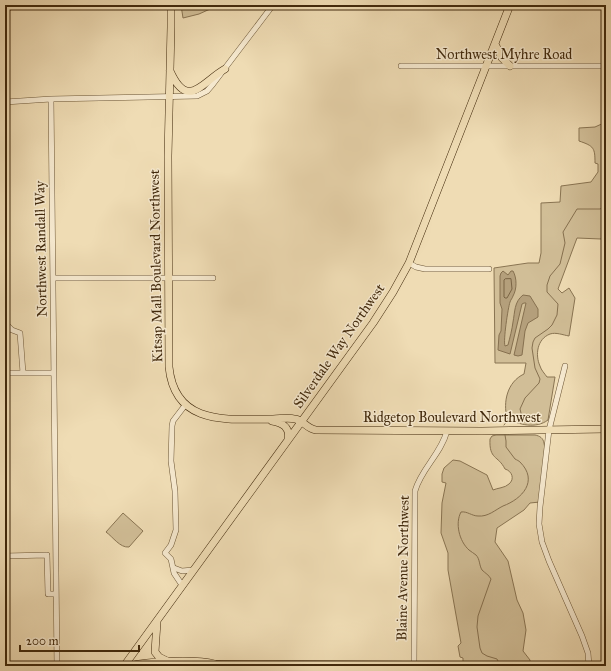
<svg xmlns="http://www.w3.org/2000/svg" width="611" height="671" viewBox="0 0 611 671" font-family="'IM FELL Great Primer',serif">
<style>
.green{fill:#d1be97;stroke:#897452}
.water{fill:#b49f7b;stroke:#86704f}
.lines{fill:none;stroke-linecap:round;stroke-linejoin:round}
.shore{stroke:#7a6444;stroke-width:1}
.stream{stroke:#86704f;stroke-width:1}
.minor-casing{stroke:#6c5636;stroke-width:6}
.major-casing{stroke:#41290c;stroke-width:8}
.highway-casing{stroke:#41290c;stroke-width:10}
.minor{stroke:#f5e8ce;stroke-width:5}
.major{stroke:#efdcb4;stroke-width:7}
.highway{stroke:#efdcb4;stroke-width:8}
.labels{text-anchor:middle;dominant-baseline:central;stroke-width:3;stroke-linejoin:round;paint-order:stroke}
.street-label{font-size:14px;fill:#41290c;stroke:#f5e8ce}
</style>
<rect width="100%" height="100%" fill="#efdcb4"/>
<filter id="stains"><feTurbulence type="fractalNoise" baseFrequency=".005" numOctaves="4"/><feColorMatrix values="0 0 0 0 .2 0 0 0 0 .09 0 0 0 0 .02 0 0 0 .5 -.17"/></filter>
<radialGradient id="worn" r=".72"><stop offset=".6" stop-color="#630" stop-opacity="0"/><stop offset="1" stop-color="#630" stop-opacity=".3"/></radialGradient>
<path class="green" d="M 181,5 L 219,5 L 199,14 L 183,18 Z
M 606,122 L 606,233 L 603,235 L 601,239 L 577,238 L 558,289 L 562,293 L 569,288 L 575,298 L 569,336 C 563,335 556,332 550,334 C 537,339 535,355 540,366 C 541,370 545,374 547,377 L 555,377 L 548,420 C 536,429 519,425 507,418 C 503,402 507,382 524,374 L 526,363 L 495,363 L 494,268 L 528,263 L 539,263 L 541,253 L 541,203 L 560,202 L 561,186 L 591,182 L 598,172 L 598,164 L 595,163 C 595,148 594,146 579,141 L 579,128 L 595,127 Z
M 496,435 L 535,435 C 540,436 543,438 544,443 C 549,461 542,484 540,502 L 530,503 L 524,510 L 497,528 L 495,542 L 508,561 L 517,600 L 523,613 L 526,630 L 523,651 L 530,660 L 530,666 L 463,665 L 463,658 L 460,657 L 458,646 L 461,643 L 448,570 L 448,553 L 441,533 L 442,503 L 446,483 L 442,482 L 442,474 L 444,468 L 453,460 L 460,461 L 487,475 L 493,490 C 497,488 505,488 509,484 C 515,479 512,471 505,469 C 498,455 489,460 490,439 L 492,436 Z
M 123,513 L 143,531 L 129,547 C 120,548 113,537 106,532 Z"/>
<path class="water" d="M 503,271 L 508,275 L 511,271 L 513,271 C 517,278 517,289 513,296 C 512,299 511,299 510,302 C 508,308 503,341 505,346 L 508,345 C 510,337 512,330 513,322 C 515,312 514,302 523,295 L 530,296 L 538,309 L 538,317 L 528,323 L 525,331 L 522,355 L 518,356 L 514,355 L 526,303 L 524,303 L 522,304 L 510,354 L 498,350 L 499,335 L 501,331 L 502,309 L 500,303 L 500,276 L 501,273 Z"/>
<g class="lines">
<path class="shore" d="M 511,279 L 512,289 L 507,298 L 505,298 L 504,297 L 504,280 L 505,279 Z"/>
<path class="stream" d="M 504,425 L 509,419 L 519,421 L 522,417 L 520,409 L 525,398 L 539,383 L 540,379 L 535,368 L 532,348 L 533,342 L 535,338 L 548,329 L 552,325 L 557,315 L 558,304 L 547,292 L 547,285 L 550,276 L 560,264 L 565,243 L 563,232 L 577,209 L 600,209 L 606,206
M 499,663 L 497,659 L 487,656 L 482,653 L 480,648 L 477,627 L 478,616 L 491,579 C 489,575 485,573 482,570 C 479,565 480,559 476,555 C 474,553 471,552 469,550 C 459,541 455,523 461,512 C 467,511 472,516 478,516 C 488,517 495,510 503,506 C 522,499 539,481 520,462 C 519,461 517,460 515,459 C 512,455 509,451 506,447 L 506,441 L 505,435"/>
<defs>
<path id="minor" d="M 401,66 L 606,66
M 51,99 L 57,666
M 5,102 L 51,99 L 197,96 L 207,91 L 213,84 L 273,5
M 409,263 L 416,267 L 425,269 L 489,269
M 53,278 L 213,278
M 5,323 L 12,330 L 20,333 L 23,373
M 565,366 L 549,430 L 540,507 L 539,524 L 542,542 L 549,561 L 582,636 L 588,653 L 589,666
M 5,373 L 54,373
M 5,556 L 47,555 L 48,594 L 56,594
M 174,568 L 182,571 L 193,570
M 182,585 L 174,573 L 171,559 L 165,553 L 171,545 L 176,530 L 175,491 L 171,461 L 172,426 L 173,421 L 186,404
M 414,665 L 415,491 C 421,469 441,454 447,431"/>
<path id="major" d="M 171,5 L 171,27 L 168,156 L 169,367 C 175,427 229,419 273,419 C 280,419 288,417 295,419 C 303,420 307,429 316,430 L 482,431 L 606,429
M 495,44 L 502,58 L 510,66
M 170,71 C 188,111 202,82 225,69
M 272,421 C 283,423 290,427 288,439
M 157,622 L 155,652 L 159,657 L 169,662
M 124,666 L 373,323 L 393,292 L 409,263 L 510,5
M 129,666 C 148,661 196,659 215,664 L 596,666"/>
<path id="highway" d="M 5,7 L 10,5"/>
</defs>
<use href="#minor" class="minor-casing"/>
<use href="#major" class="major-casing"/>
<use href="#highway" class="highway-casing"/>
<use href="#minor" class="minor"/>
<use href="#major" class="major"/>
<use href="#highway" class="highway"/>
</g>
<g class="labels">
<g class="street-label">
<text x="504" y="54">Northwest Myhre Road</text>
<text transform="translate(41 249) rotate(-91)">Northwest Randall Way</text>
<text transform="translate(156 266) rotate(-91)">Kitsap Mall Boulevard Northwest</text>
<text transform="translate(339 346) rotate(-55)">Silverdale Way Northwest</text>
<text x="452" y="417">Ridgetop Boulevard Northwest</text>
<text transform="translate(403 568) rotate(-89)">Blaine Avenue Northwest</text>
</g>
</g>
<rect width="611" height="671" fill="none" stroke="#efdcb4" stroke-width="20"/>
<rect x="6" y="6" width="599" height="659" fill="none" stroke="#41290c" stroke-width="2"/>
<rect x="10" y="10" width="591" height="651" fill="none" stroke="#41290c"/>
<path d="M20 645v6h119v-6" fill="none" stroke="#41290c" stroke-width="2"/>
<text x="26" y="645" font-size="12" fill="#41290c" stroke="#f5e8ce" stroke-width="3" paint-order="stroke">200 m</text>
<rect width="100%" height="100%" filter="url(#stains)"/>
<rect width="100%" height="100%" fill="url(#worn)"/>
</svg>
